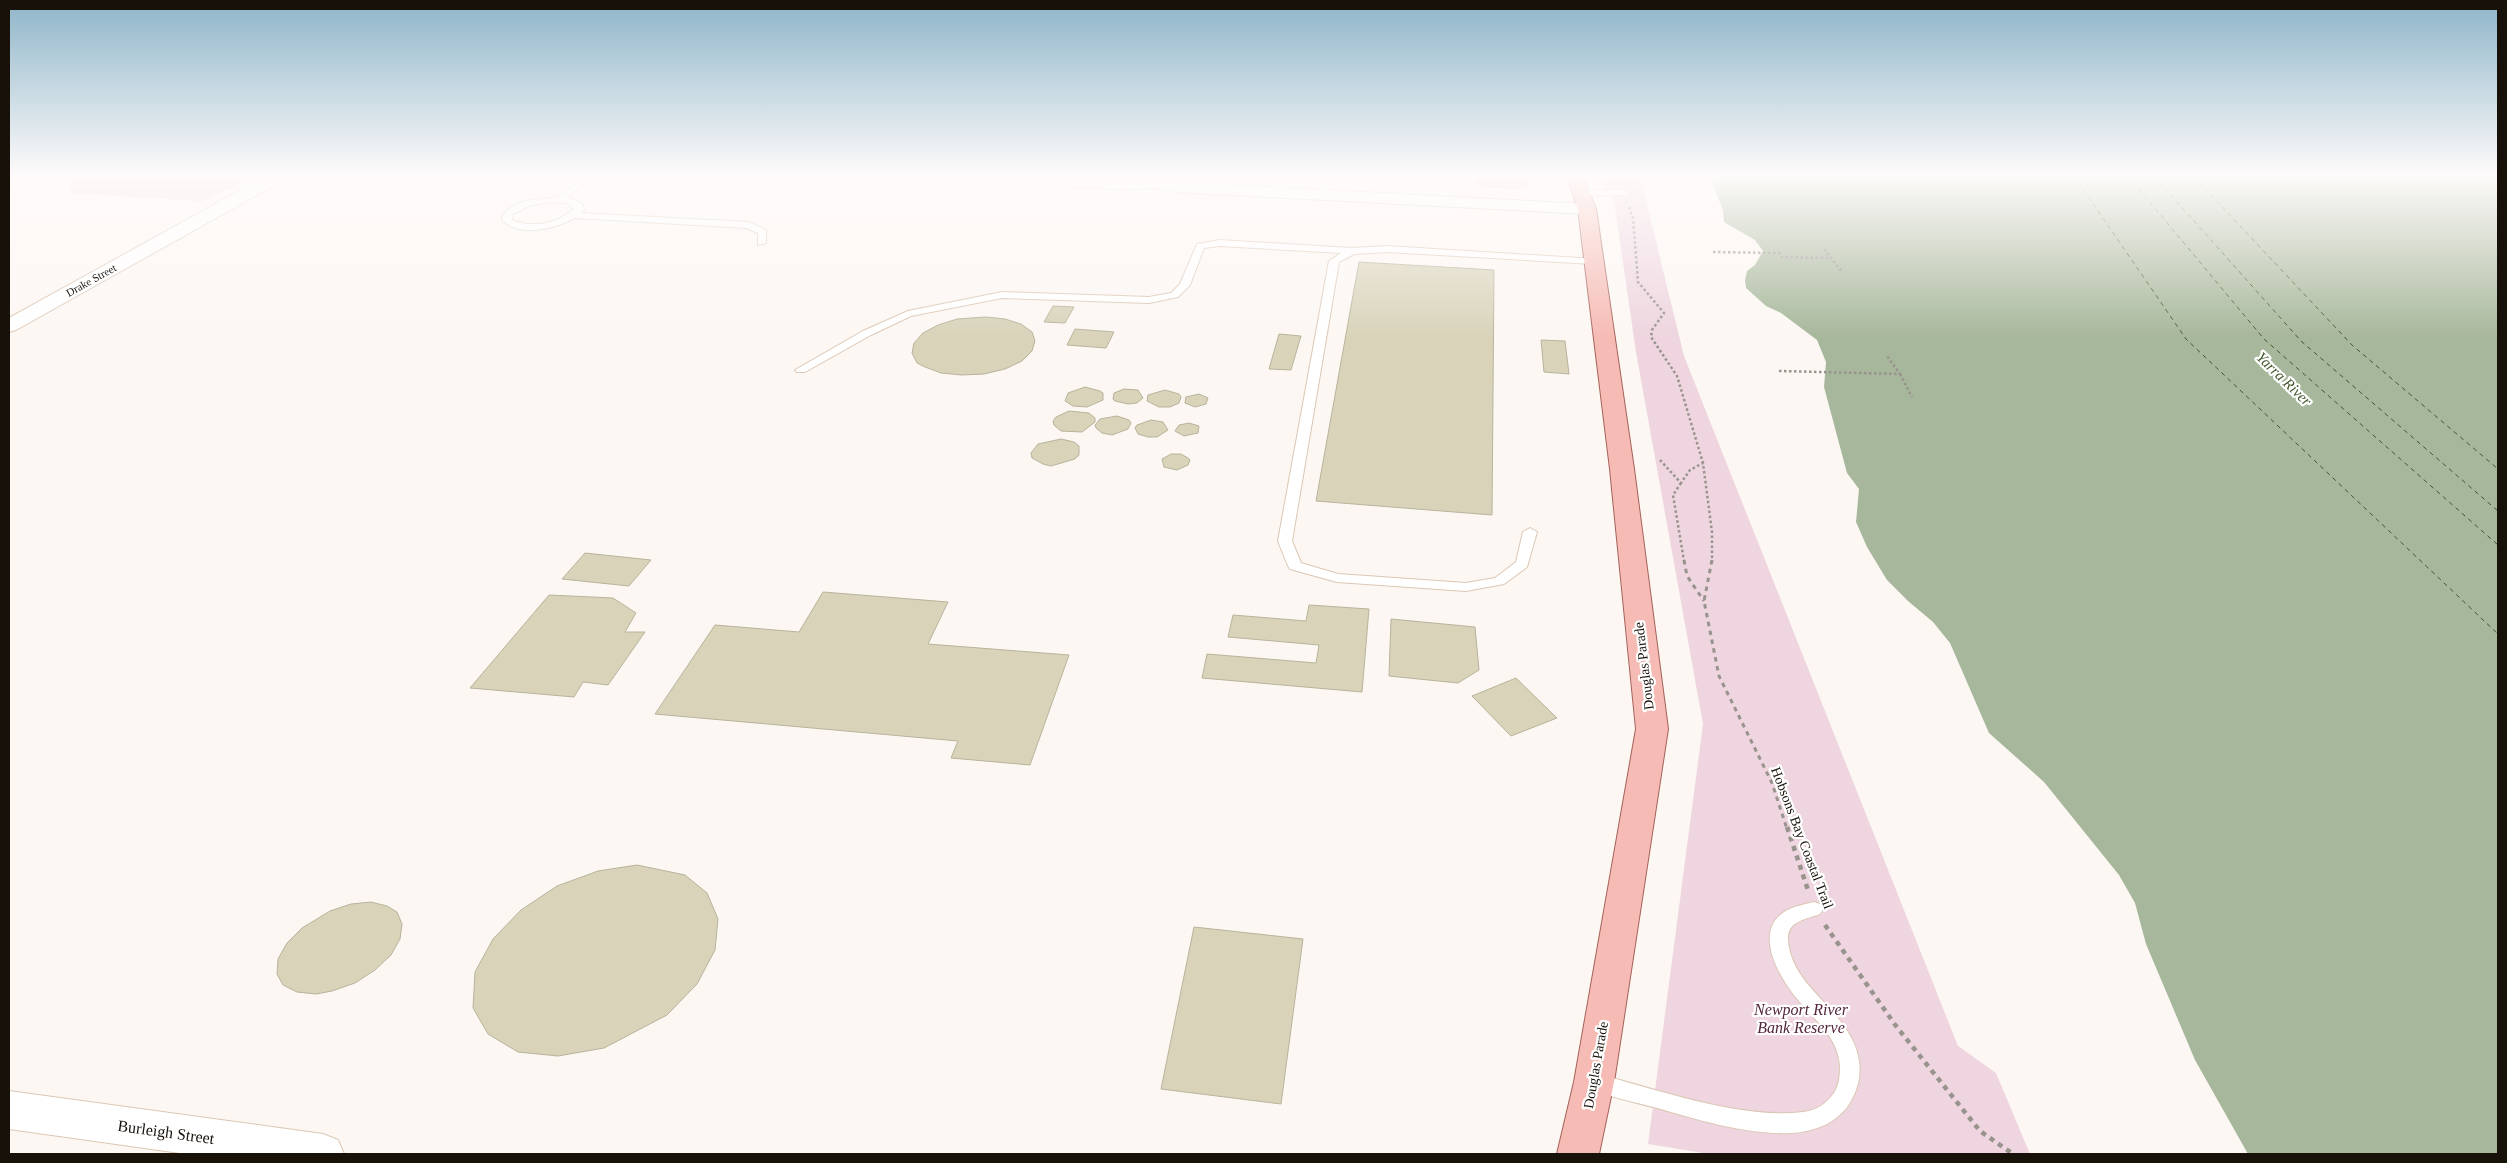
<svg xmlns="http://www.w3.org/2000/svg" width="2507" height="1163" viewBox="0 0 2507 1163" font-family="Georgia,serif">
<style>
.green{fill:#eed5df}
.water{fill:#a7b79b}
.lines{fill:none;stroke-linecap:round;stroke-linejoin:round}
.ferry{stroke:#42592d;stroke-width:1;stroke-dasharray:4.5 4;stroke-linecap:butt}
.building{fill:#d8d3b9;stroke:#b8b39a}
.service-casing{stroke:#dcc7b4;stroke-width:2}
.minor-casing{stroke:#dcc7b4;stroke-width:2}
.primary-casing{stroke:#a46258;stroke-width:2}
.path-far2{stroke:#99938e;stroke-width:2.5;stroke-dasharray:2.5 2.5;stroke-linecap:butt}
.path-far1{stroke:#99938e;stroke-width:3;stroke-dasharray:4.5 4.5;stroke-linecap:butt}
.path{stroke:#99938e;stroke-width:4.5;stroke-dasharray:5 5;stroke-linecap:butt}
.service{fill:#fff;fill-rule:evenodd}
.minor{fill:#fff;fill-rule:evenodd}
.primary{fill:#f6bbb4;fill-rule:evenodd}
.labels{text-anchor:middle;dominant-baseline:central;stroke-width:4.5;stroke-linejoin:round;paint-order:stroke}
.far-street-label{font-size:11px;fill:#18110a;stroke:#fff}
.street-label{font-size:14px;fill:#18110a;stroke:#fff}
.water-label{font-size:15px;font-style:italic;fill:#42592d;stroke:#fff}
.near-park-label{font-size:16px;font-style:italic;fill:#53253a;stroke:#fff}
.near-street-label{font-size:16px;fill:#18110a;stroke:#fff}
</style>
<rect width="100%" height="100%" fill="#fcf7f3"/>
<path class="green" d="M 72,176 L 259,176 L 202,201 L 70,193 Z
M 1596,176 L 1640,176 L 1684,356 L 1958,1046 L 1996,1073 L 2030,1154 L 1709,1154 L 1648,1144 L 1703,724 L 1636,352 L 1614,201 Z"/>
<path class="water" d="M 1710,176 L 2498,176 L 2498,1154 L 2248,1154 L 2195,1060 L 2146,944 L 2135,903 L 2119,875 L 2044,782 L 1989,733 L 1950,643 L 1933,622 L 1908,601 L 1887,580 L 1867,547 L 1856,522 L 1859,489 L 1847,473 L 1824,387 L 1826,362 L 1817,340 L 1781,313 L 1766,306 L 1746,288 L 1745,280 L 1747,271 L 1755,265 L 1763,251 L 1755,240 L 1724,222 L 1723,211 Z"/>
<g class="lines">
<path class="ferry" d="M 2074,176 L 2186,339 L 2498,634
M 2128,176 L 2264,339 L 2498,545
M 2154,176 L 2301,341 L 2498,511
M 2193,176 L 2352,345 L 2498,469"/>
</g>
<path class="building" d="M 1341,176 L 1360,176 L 1359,181 L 1340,180 Z
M 1481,176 L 1517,176 L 1527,180 L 1527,185 L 1517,188 L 1487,187 L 1476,183 L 1476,177 Z
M 1359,262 L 1494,270 L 1492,515 L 1316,501 Z
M 1053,306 L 1074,307 L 1065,323 L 1044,322 Z
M 986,317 L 1005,319 L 1021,324 L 1032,332 L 1035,341 L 1032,351 L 1022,361 L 1005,369 L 984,374 L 962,375 L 941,373 L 925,367 L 917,363 L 912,353 L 914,343 L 923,333 L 938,325 L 957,319 Z
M 1075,329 L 1114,332 L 1106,348 L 1067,345 Z
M 1279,334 L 1301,336 L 1291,370 L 1269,369 Z
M 1541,340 L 1565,341 L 1569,374 L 1544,372 Z
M 1085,387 L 1100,391 L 1103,393 L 1103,400 L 1087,407 L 1073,406 L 1065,401 L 1068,393 Z
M 1124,389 L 1138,390 L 1143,398 L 1137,403 L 1128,404 L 1115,401 L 1113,399 L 1114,393 Z
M 1165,390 L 1179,394 L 1181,397 L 1179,403 L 1170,407 L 1159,407 L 1147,401 L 1148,395 Z
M 1199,394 L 1208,398 L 1206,404 L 1195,407 L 1185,403 L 1186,397 Z
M 1069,411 L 1089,413 L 1095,418 L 1095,422 L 1082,432 L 1061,431 L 1054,425 L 1053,421 L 1056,417 Z
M 1117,416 L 1129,420 L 1131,423 L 1128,429 L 1112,435 L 1102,433 L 1096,428 L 1095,425 L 1100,419 Z
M 1151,420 L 1163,422 L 1168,430 L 1157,437 L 1148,437 L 1138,434 L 1135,428 L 1137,425 Z
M 1189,423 L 1199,426 L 1198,433 L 1184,436 L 1175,431 L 1179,425 Z
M 1061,439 L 1074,442 L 1079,446 L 1079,455 L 1075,459 L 1051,466 L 1043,464 L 1032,458 L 1031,453 L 1038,444 Z
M 1171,454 L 1181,454 L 1188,458 L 1190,460 L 1188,465 L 1177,470 L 1164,467 L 1162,459 Z
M 585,553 L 651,560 L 629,586 L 562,579 Z
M 823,592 L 948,602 L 928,644 L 1069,655 L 1030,765 L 951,758 L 958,741 L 655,714 L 715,625 L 799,632 Z
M 549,595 L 613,598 L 636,613 L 625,632 L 645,632 L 608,685 L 583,682 L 574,697 L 470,688 Z
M 1309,605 L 1369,609 L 1362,692 L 1202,678 L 1207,654 L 1316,663 L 1319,645 L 1228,637 L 1233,615 L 1306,621 Z
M 1391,619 L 1475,627 L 1479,670 L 1458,683 L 1389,676 Z
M 1516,678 L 1557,718 L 1511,736 L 1472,696 Z
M 637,865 L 685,875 L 707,893 L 718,919 L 715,950 L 697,984 L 667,1015 L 604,1048 L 558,1056 L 518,1052 L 488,1034 L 473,1008 L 475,972 L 493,939 L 521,910 L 557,886 L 598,871 Z
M 371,902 L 387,906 L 397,912 L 402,924 L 400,939 L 391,955 L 375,970 L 355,983 L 332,991 L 316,994 L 297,992 L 283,985 L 277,974 L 278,959 L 287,943 L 302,928 L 330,911 L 351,904 Z
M 1194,927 L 1303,939 L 1281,1104 L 1161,1089 Z"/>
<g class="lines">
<defs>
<path id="service" d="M 586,176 L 595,176 L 568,197 L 582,204 L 584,210 L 581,213 L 748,222 L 766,230 L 766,243 L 758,245 L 758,233 L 746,228 L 575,218 C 556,228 522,238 503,221 L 502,217 C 514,197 538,201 557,197 C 566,195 578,181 586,176 ZM 549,202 L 567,203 L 574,209 C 558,223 533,229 512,220 L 513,214 L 529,206 Z
M 1324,176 L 1332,176 L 1327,193 L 1323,196 L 1319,193 Z
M 1625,190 L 1628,191 L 1628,195 L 1583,196 L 1579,193 L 1583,190 Z
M 1220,240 L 1351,248 L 1387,246 L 1596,259 L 1596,263 L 1593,264 L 1387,252 L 1354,254 L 1339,262 L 1292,541 L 1301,563 L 1338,574 L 1466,583 L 1495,578 L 1516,562 L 1523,532 L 1530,528 L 1537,532 L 1527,567 L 1504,584 L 1466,591 L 1337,582 L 1290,569 L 1288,566 L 1278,541 L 1329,261 L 1341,253 L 1220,246 L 1204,248 L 1190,285 L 1178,297 L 1149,303 L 1002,298 L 911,316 L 871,335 L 805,372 L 797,372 L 795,370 L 863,331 L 908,311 L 1002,292 L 1149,297 L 1171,293 L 1180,284 L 1197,244 Z
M 1814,902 L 1820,904 L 1823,909 L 1820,914 C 1807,919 1787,921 1788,939 C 1790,984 1839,1005 1855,1046 C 1862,1064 1861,1081 1853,1097 C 1842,1121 1816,1132 1791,1133 C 1747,1135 1699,1120 1657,1108 C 1634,1102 1610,1097 1588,1088 L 1585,1082 L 1588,1076 L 1595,1073 C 1655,1089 1741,1120 1803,1112 C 1816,1111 1827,1103 1834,1093 C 1839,1085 1840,1076 1840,1067 C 1838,1034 1812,1019 1794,995 C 1779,976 1757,937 1779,916 C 1788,907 1802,905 1814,902 Z"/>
<path id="minor" d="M 266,176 L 287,176 L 284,180 L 16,330 L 9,332 L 9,318 Z
M 959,176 L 1155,178 L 1175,182 L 1587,204 L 1593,205 L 1596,209 L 1593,213 L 1587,214 L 1175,192 L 1155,188 L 1118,189 L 968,181 L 962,180 Z
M 9,1091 L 323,1134 L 338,1140 L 344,1154 L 187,1154 L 9,1129 Z"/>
<path id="primary" d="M 1567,176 L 1583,176 L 1596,209 L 1634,469 L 1668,729 L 1614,1082 L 1599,1154 L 1557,1154 L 1574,1082 L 1636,729 L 1610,469 L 1578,209 Z"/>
</defs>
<use href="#service" class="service-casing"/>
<use href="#minor" class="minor-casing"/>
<use href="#primary" class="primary-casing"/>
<path class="path-far2" d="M 1629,207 L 1633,218 L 1638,282 L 1664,313 L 1652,330 L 1651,337 L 1677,376 L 1703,463 L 1712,532 L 1712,561
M 1824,249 L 1843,273
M 1713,252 L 1779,253 L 1781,257 L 1831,258
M 1779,371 L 1900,374 L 1887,356
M 1900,374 L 1912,397
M 1660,460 L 1681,483 L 1690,470 L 1703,463
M 1681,483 L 1673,495 L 1684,561"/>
<path class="path-far1" d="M 1684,560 L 1687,576 L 1704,601
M 1712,560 L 1704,601 L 1719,676 L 1772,783 L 1787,829"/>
<path class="path" d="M 1787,827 L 1808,890
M 1825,925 L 1896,1026 L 1980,1131 L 2013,1154"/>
<use href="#service" class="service"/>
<use href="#minor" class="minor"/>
<use href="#primary" class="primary"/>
</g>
<linearGradient id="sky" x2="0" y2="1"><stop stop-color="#8eb5c9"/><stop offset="0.52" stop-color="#fefbfa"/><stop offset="1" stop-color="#fefbfa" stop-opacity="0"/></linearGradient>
<rect width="2507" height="338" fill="url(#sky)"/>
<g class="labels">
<g class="far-street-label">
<text transform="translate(91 280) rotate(-29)">Drake Street</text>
</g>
<g class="street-label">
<text transform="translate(1644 666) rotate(-97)">Douglas Parade</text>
<text transform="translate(1802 838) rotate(69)">Hobsons Bay Coastal Trail</text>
<text transform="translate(1596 1065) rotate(-80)">Douglas Parade</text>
</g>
<g class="water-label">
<text transform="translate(2284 379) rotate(44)">Yarra River</text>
</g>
<g class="near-park-label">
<text x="1801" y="1009">Newport River<tspan x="1801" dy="18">Bank Reserve</tspan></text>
</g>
<g class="near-street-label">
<text transform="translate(166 1132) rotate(8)">Burleigh Street</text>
</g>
</g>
<rect width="2507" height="1163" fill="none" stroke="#18110a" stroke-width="20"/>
</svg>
